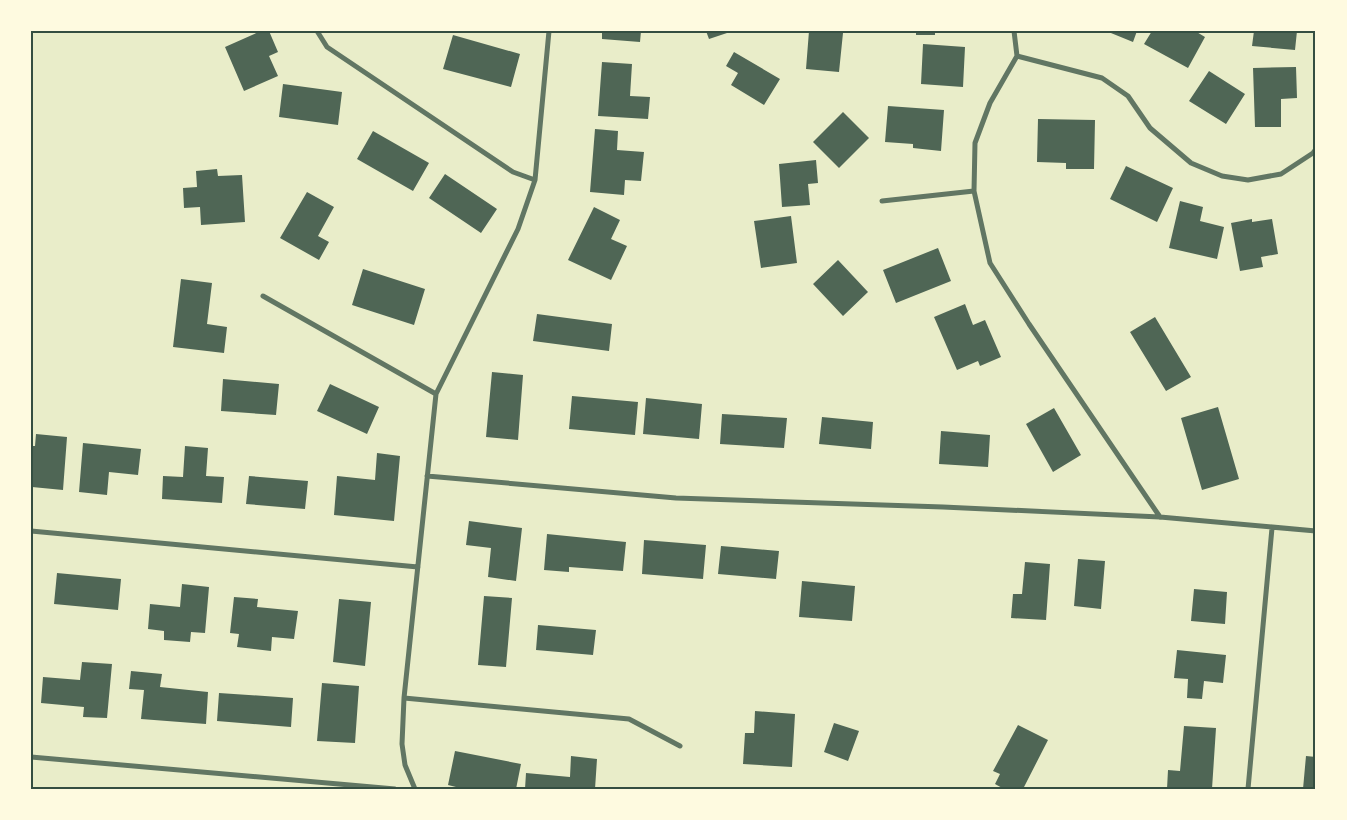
<svg xmlns="http://www.w3.org/2000/svg" width="1347" height="820" viewBox="0 0 1347 820" font-family="'PT Sans Narrow',sans-serif">
<style>
.building{fill:#4f6655}
.lines{fill:none;stroke-linecap:round;stroke-linejoin:round}
.minor{stroke:#617663;stroke-width:5}
.neatline{fill:none;stroke:#344e41;stroke-width:2}
</style>
<rect width="100%" height="100%" fill="#e9edc9"/>
<path class="building" d="M 261,31 L 269,31 L 278,52 L 269,56 L 278,76 L 244,91 L 225,47 Z
M 602,31 L 641,31 L 640,42 L 602,39 Z
M 706,31 L 730,31 L 730,32 L 709,39 Z
M 809,31 L 843,33 L 839,72 L 806,69 Z
M 916,31 L 935,31 L 935,35 L 916,35 Z
M 1106,31 L 1137,31 L 1133,42 Z
M 1152,31 L 1195,31 L 1205,37 L 1188,68 L 1144,44 Z
M 1254,31 L 1297,31 L 1295,50 L 1252,46 Z
M 453,35 L 520,54 L 511,87 L 443,69 Z
M 923,44 L 965,47 L 963,87 L 921,84 Z
M 734,52 L 780,79 L 764,105 L 731,85 L 738,73 L 726,66 Z
M 602,62 L 632,64 L 630,96 L 650,97 L 648,119 L 598,116 Z
M 1296,67 L 1297,98 L 1281,99 L 1281,127 L 1255,127 L 1253,68 Z
M 1209,71 L 1245,94 L 1226,124 L 1189,101 Z
M 283,84 L 342,92 L 338,125 L 279,117 Z
M 888,106 L 944,110 L 941,151 L 913,148 L 913,144 L 885,142 Z
M 843,112 L 869,138 L 839,168 L 813,142 Z
M 1038,119 L 1095,120 L 1094,169 L 1066,169 L 1066,163 L 1037,162 Z
M 595,129 L 618,131 L 617,150 L 644,152 L 641,181 L 625,180 L 624,195 L 590,192 Z
M 373,131 L 429,163 L 413,191 L 357,159 Z
M 816,160 L 818,183 L 808,184 L 810,205 L 782,207 L 779,164 Z
M 1126,166 L 1173,188 L 1157,222 L 1110,199 Z
M 217,169 L 218,176 L 242,175 L 245,222 L 201,225 L 200,207 L 184,208 L 183,188 L 197,187 L 196,171 Z
M 445,174 L 497,209 L 481,233 L 429,198 Z
M 307,192 L 334,207 L 318,236 L 329,242 L 319,260 L 280,238 Z
M 1180,201 L 1203,207 L 1200,221 L 1224,227 L 1217,259 L 1169,248 Z
M 594,207 L 620,220 L 611,239 L 627,246 L 611,280 L 568,260 Z
M 791,216 L 797,263 L 761,268 L 754,221 Z
M 1252,219 L 1252,222 L 1272,219 L 1278,254 L 1261,257 L 1263,267 L 1240,271 L 1231,223 Z
M 938,248 L 951,281 L 896,303 L 883,270 Z
M 838,260 L 868,292 L 843,316 L 813,284 Z
M 363,269 L 425,289 L 414,325 L 352,305 Z
M 181,279 L 212,283 L 207,324 L 227,327 L 224,353 L 173,347 Z
M 965,304 L 973,325 L 985,320 L 1001,357 L 980,366 L 978,361 L 957,370 L 934,317 Z
M 537,314 L 612,324 L 609,351 L 533,341 Z
M 1155,317 L 1191,377 L 1166,391 L 1130,332 Z
M 492,372 L 523,375 L 518,440 L 486,437 Z
M 223,379 L 279,384 L 276,415 L 221,411 Z
M 330,384 L 379,407 L 367,434 L 317,411 Z
M 572,396 L 638,402 L 635,435 L 569,429 Z
M 646,398 L 702,404 L 699,439 L 643,434 Z
M 1218,407 L 1239,479 L 1202,490 L 1181,418 Z
M 1054,408 L 1081,455 L 1053,472 L 1026,424 Z
M 722,414 L 787,418 L 784,448 L 720,444 Z
M 822,417 L 873,422 L 871,449 L 819,444 Z
M 941,431 L 990,435 L 988,467 L 939,464 Z
M 36,434 L 67,437 L 63,490 L 32,487 L 33,475 L 31,474 L 31,446 L 35,446 Z
M 83,443 L 141,449 L 138,475 L 109,472 L 107,495 L 79,492 Z
M 185,446 L 208,448 L 206,476 L 224,477 L 222,503 L 162,499 L 163,476 L 183,477 Z
M 377,453 L 400,456 L 394,521 L 334,515 L 337,476 L 375,480 Z
M 249,476 L 308,481 L 305,509 L 246,504 Z
M 469,521 L 522,528 L 516,581 L 488,577 L 491,548 L 466,545 Z
M 547,534 L 626,542 L 623,571 L 569,567 L 569,572 L 544,570 Z
M 644,540 L 706,545 L 703,579 L 642,574 Z
M 721,546 L 779,551 L 776,579 L 718,574 Z
M 1078,559 L 1105,561 L 1101,609 L 1074,606 Z
M 1025,562 L 1050,564 L 1046,620 L 1011,618 L 1013,594 L 1022,594 Z
M 57,573 L 121,579 L 118,610 L 54,604 Z
M 802,581 L 855,586 L 852,621 L 799,617 Z
M 182,584 L 209,587 L 205,633 L 191,632 L 190,642 L 164,640 L 164,631 L 148,629 L 150,604 L 180,607 Z
M 1194,589 L 1227,592 L 1225,624 L 1191,621 Z
M 484,596 L 512,598 L 506,667 L 478,665 Z
M 234,597 L 258,599 L 257,607 L 298,611 L 294,639 L 272,637 L 271,651 L 237,647 L 239,634 L 230,633 Z
M 339,599 L 371,602 L 365,666 L 333,662 Z
M 538,625 L 596,630 L 593,655 L 536,650 Z
M 1177,650 L 1226,655 L 1223,683 L 1204,681 L 1202,699 L 1187,698 L 1188,679 L 1174,678 Z
M 82,662 L 112,664 L 107,718 L 83,717 L 84,707 L 41,703 L 43,677 L 80,680 Z
M 131,671 L 162,674 L 160,687 L 208,692 L 206,724 L 141,719 L 144,690 L 129,689 Z
M 322,683 L 359,686 L 355,743 L 317,741 Z
M 219,693 L 293,698 L 291,727 L 217,721 Z
M 755,711 L 795,714 L 792,767 L 743,764 L 745,733 L 754,733 Z
M 834,723 L 859,731 L 848,761 L 824,752 Z
M 1018,725 L 1048,740 L 1023,789 L 1004,789 L 995,784 L 1000,774 L 993,771 Z
M 1184,726 L 1216,728 L 1212,789 L 1167,789 L 1168,770 L 1180,771 Z
M 455,751 L 521,764 L 516,789 L 464,789 L 448,785 Z
M 571,756 L 597,759 L 595,789 L 525,789 L 526,773 L 570,777 Z
M 1306,756 L 1316,757 L 1316,789 L 1303,789 Z"/>
<g class="lines">
<path class="minor" d="M 317,31 L 327,47 L 513,172 L 535,180
M 1014,31 L 1017,56 L 990,103 L 975,143 L 974,191 L 990,263 L 1029,324 L 1160,517
M 1017,56 L 1102,78 L 1128,96 L 1150,128 L 1191,163 L 1222,176 L 1248,180 L 1281,174 L 1313,153 L 1316,149
M 882,201 L 974,191
M 263,296 L 436,394
M 427,476 L 676,498 L 943,507 L 1160,517 L 1316,531
M 31,531 L 418,567
M 404,698 L 629,719 L 680,746
M 31,757 L 395,789
M 415,789 L 405,765 L 402,744 L 404,698 L 436,394 L 518,229 L 535,180 L 549,31
M 1248,789 L 1272,528"/>
</g>
<rect width="1347" height="820" fill="none" stroke="#fefae0" stroke-width="65"/>
<rect x="32" y="32" width="1282" height="756" class="neatline"/>
</svg>
